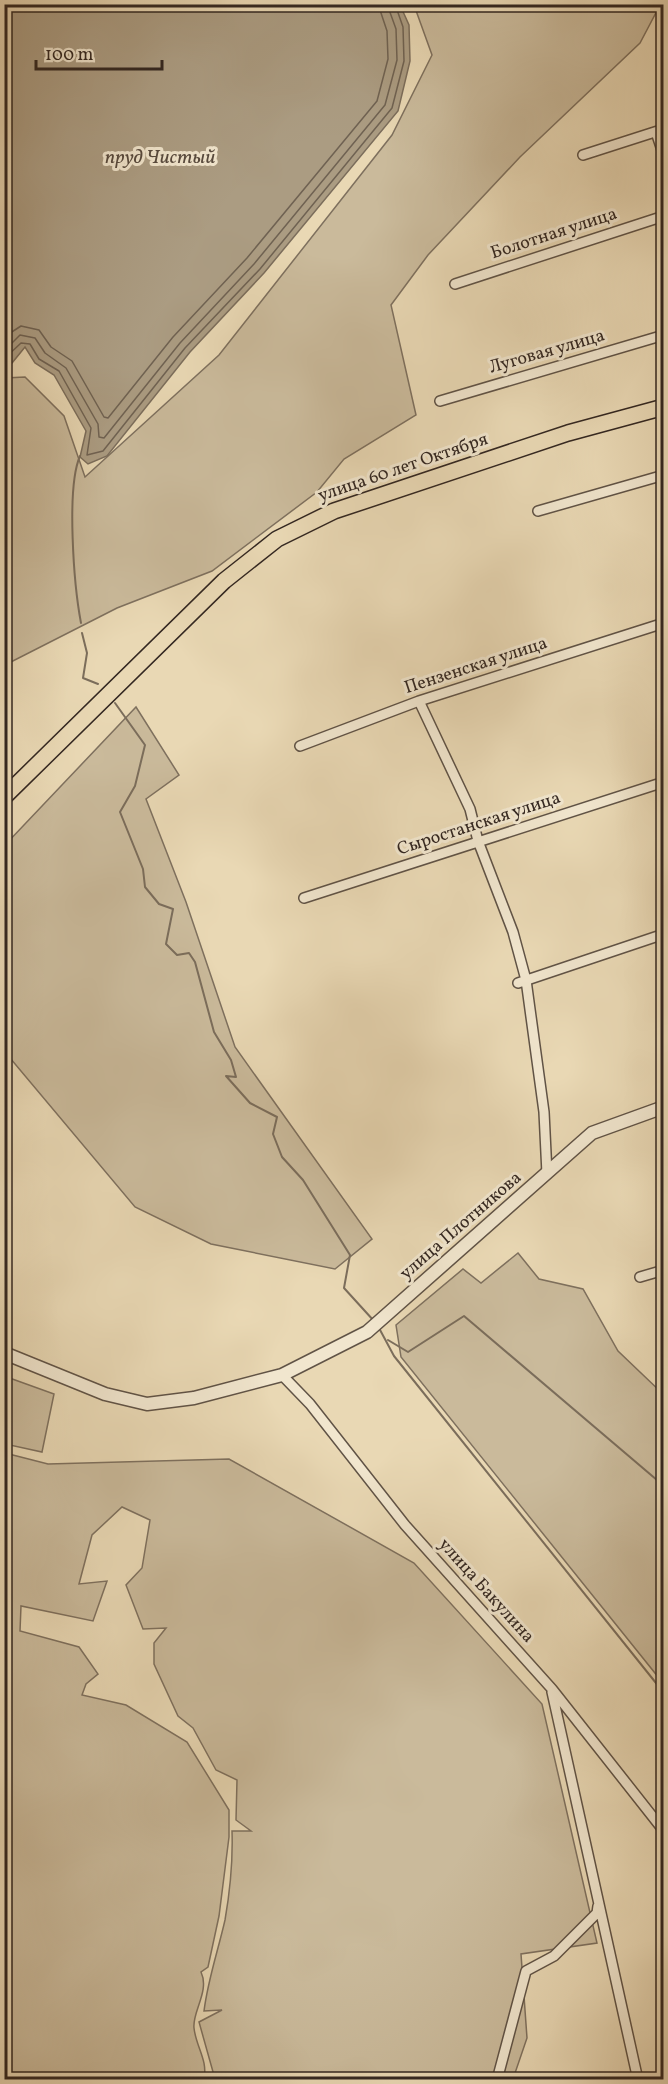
<svg xmlns="http://www.w3.org/2000/svg" width="668" height="2084" viewBox="0 0 668 2084" font-family="Vollkorn,serif">
<style>
.green{fill:#caba9b;stroke:#7e705e;stroke-width:1.5}
.water{fill:#ab9c82;stroke:#7b6d5b;stroke-width:1.5}
.lines{fill:none;stroke-linecap:round;stroke-linejoin:round}
.shore{stroke:#6f6252;stroke-width:1.5}
.stream{stroke:#7b6d5b;stroke-width:2}
.minor-casing{stroke:#605346;stroke-width:12}
.tertiary-casing{stroke:#605346;stroke-width:15}
.primary-casing{stroke:#332721;stroke-width:18}
.minor{stroke:#f1e6ce;stroke-width:9}
.tertiary{stroke:#f1e6ce;stroke-width:12}
.primary{stroke:#e9d8b4;stroke-width:15}
.labels{text-anchor:middle;dominant-baseline:central;stroke-width:6;stroke-linejoin:round;paint-order:stroke}
.street-label{font-size:18px;fill:#332721;stroke:#f1e6ce}
.water-label{font-size:20px;font-style:italic;fill:#574a3e;stroke:#f1e6ce}
</style>
<rect width="100%" height="100%" fill="#e9d8b4"/>
<filter id="stains"><feTurbulence type="fractalNoise" baseFrequency=".00333" numOctaves="4"/><feColorMatrix values="0 0 0 0 .2 0 0 0 0 .09 0 0 0 0 .02 0 0 0 .5 -.17"/></filter>
<radialGradient id="worn" r=".72"><stop offset=".6" stop-color="#630" stop-opacity="0"/><stop offset="1" stop-color="#630" stop-opacity=".3"/></radialGradient>
<path class="green" d="M 414,5 L 660,5 L 640,43 L 520,157 L 428,255 L 391,305 L 416,415 L 344,459 L 317,492 L 212,571 L 117,608 L 5,665 L 5,378 L 25,377 L 64,416 L 85,477 L 219,355 L 392,135 L 432,55 Z
M 136,707 L 179,775 L 146,799 L 186,902 L 235,1047 L 372,1239 L 335,1269 L 211,1244 L 135,1207 L 5,1052 L 5,845 Z
M 518,1253 L 539,1279 L 583,1289 L 618,1351 L 663,1394 L 663,1683 L 401,1357 L 396,1325 L 463,1269 L 481,1283 Z
M 4,1376 L 54,1394 L 42,1452 L 5,1444 Z
M 5,1453 L 48,1464 L 229,1459 L 414,1563 L 542,1704 L 597,1943 L 521,1954 L 527,2038 L 513,2079 L 215,2079 L 199,2022 L 222,2010 L 204,2011 C 208,1979 218,1951 225,1920 C 230,1891 233,1860 232,1831 L 251,1831 L 236,1820 L 237,1780 L 216,1770 L 193,1728 L 178,1716 L 154,1664 L 154,1643 L 166,1628 L 143,1629 L 126,1585 L 142,1568 L 150,1520 L 122,1507 L 92,1535 L 79,1584 L 107,1581 L 93,1621 L 21,1606 L 20,1631 L 79,1647 L 98,1674 L 86,1684 L 82,1695 L 126,1705 L 187,1742 L 229,1810 L 229,1837 L 219,1916 L 208,1967 L 201,1972 C 210,1991 192,2012 194,2028 C 196,2047 208,2060 204,2079 L 5,2080 Z"/>
<path class="water" d="M 4,5 L 400,5 L 409,25 L 410,61 L 398,111 L 264,273 L 190,352 L 107,456 L 88,464 L 80,457 L 86,431 L 54,375 L 35,363 L 25,347 L 12,363 L 5,365 Z"/>
<g class="lines">
<path class="shore" d="M 4,337 L 21,326 L 39,330 L 51,347 L 72,361 L 104,417 L 108,418 L 173,337 L 247,258 L 377,101 L 388,59 L 387,31 L 378,4
M 4,351 L 20,335 L 35,338 L 45,353 L 66,368 L 98,424 L 99,437 L 104,438 L 180,343 L 254,264 L 385,105 L 397,60 L 396,29 L 387,4
M 4,359 L 21,343 L 30,344 L 39,359 L 59,371 L 91,428 L 87,455 L 103,451 L 185,348 L 260,269 L 392,108 L 404,61 L 403,27 L 395,4"/>
<path class="stream" d="M 80,456 C 66,488 74,586 81,623
M 82,633 L 87,653 L 83,678 L 98,684
M 115,703 L 145,745 L 135,786 L 120,812 L 143,869 L 145,887 L 159,904 L 173,909 L 166,944 L 177,955 L 189,953 L 195,962 L 214,1032 L 231,1060 L 236,1077 L 226,1076 L 250,1103 L 277,1117 L 273,1134 L 282,1157 L 303,1180 L 350,1255 L 344,1288 L 374,1321
M 379,1328 L 394,1356 L 664,1693
M 388,1340 L 408,1352 L 464,1316 L 664,1486"/>
<defs>
<path id="minor" d="M 656,132 L 664,156
M 583,155 L 664,129
M 455,284 L 664,216
M 440,401 L 664,335
M 538,511 L 664,475
M 419,701 L 470,809 L 478,841 L 513,932 L 526,980 L 544,1112 L 547,1174
M 300,746 L 419,701 L 664,623
M 304,898 L 664,782
M 518,983 L 664,934
M 640,1277 L 664,1270
M 282,1375 L 310,1404 L 405,1525 L 552,1689 L 664,1831
M 552,1692 L 638,2080
M 497,2080 L 526,1971 L 554,1956 L 597,1913 L 598,1906"/>
<path id="tertiary" d="M 4,1353 L 105,1394 L 147,1404 L 194,1398 L 282,1375 L 367,1332 L 592,1133 L 664,1107"/>
<path id="primary" d="M 4,797 L 224,581 L 277,539 L 334,511 L 568,433 L 664,407"/>
</defs>
<use href="#minor" class="minor-casing"/>
<use href="#tertiary" class="tertiary-casing"/>
<use href="#primary" class="primary-casing"/>
<use href="#minor" class="minor"/>
<use href="#tertiary" class="tertiary"/>
<use href="#primary" class="primary"/>
</g>
<g class="labels">
<g class="street-label">
<text transform="translate(554 234) rotate(-18)">Болотная улица</text>
<text transform="translate(547 352) rotate(-16)">Луговая улица</text>
<text transform="translate(403 468) rotate(-19)">улица 60 лет Октября</text>
<text transform="translate(476 666) rotate(-18)">Пензенская улица</text>
<text transform="translate(479 824) rotate(-18)">Сыростанская улица</text>
<text transform="translate(461 1226) rotate(-41)">улица Плотникова</text>
<text transform="translate(486 1591) rotate(48)">улица Бакулина</text>
</g>
<g class="water-label">
<text x="160" y="158">пруд Чистый</text>
</g>
</g>
<rect width="668" height="2084" fill="none" stroke="#e9d8b4" stroke-width="24"/>
<rect x="6" y="6" width="656" height="2072" fill="none" stroke="#332721" stroke-width="3"/>
<rect x="12" y="12" width="644" height="2060" fill="none" stroke="#332721" stroke-width="1.5"/>
<path d="M36 60v9h126v-9" fill="none" stroke="#332721" stroke-width="3"/>
<text x="45" y="60" font-size="18" fill="#332721" stroke="#f1e6ce" stroke-width="4.5" paint-order="stroke">100 m</text>
<rect width="100%" height="100%" filter="url(#stains)"/>
<rect width="100%" height="100%" fill="url(#worn)"/>
</svg>
